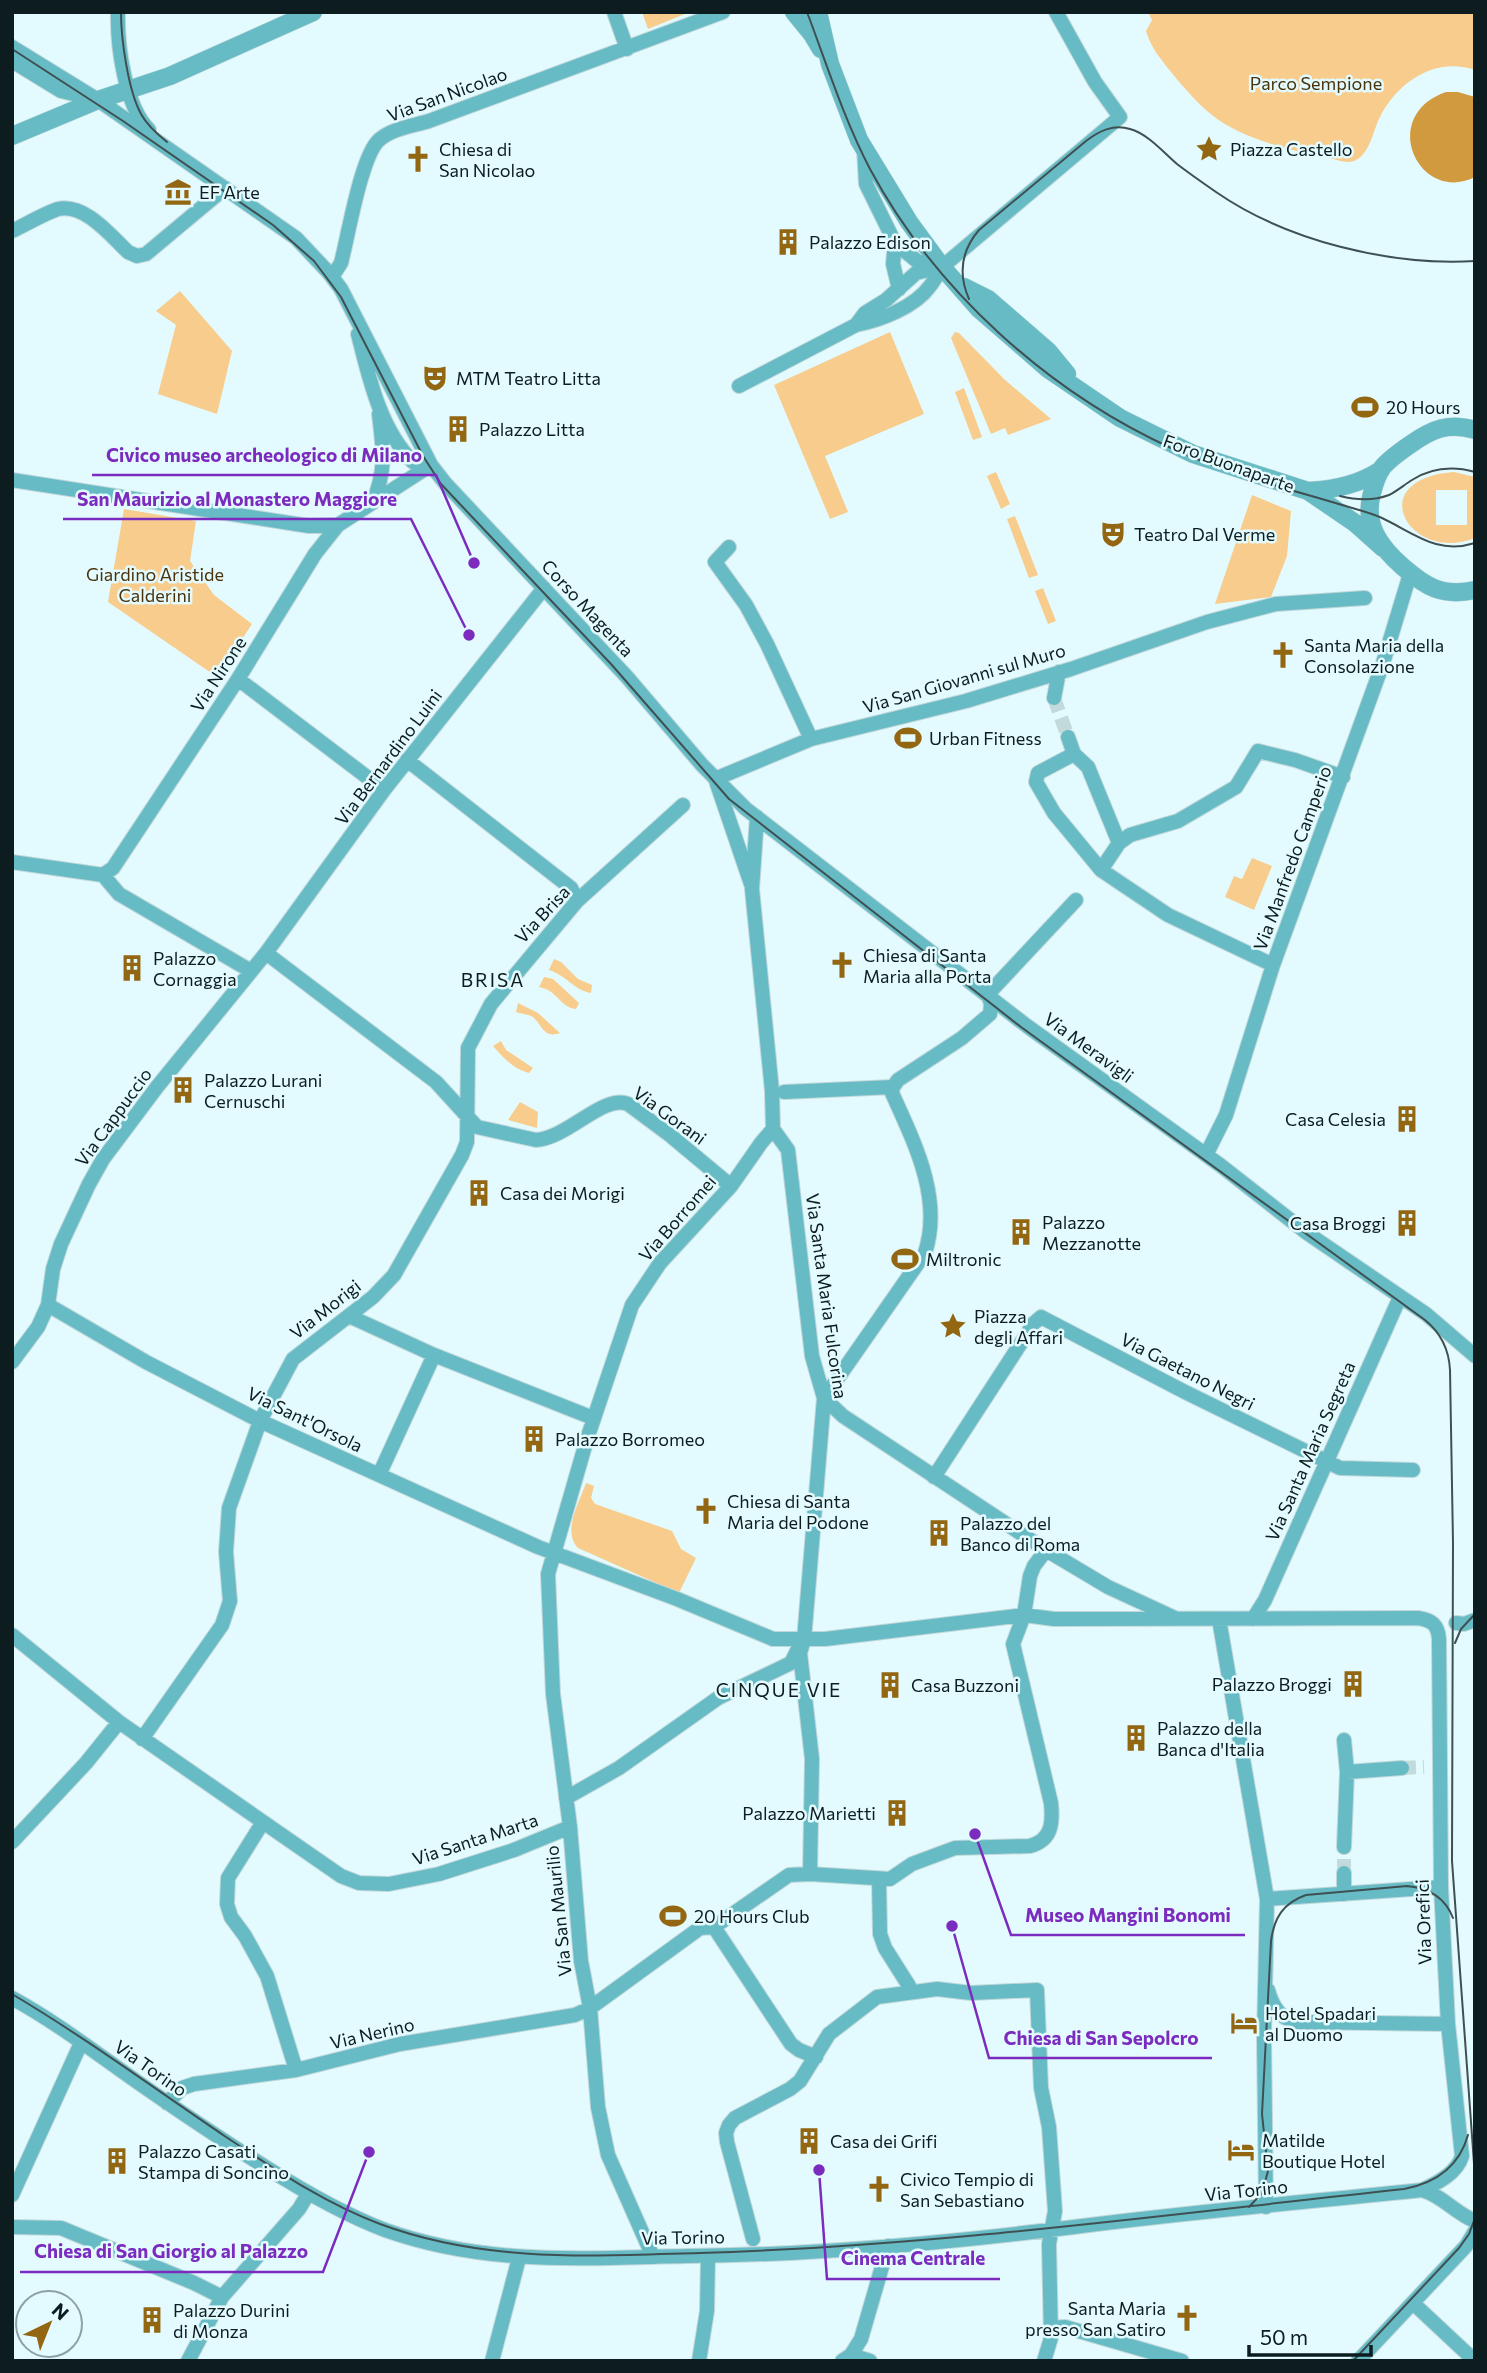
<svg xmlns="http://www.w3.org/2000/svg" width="1487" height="2373" viewBox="0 0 1487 2373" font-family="Commissioner,sans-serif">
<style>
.green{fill:#f8cc8c;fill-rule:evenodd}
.water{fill:#d29a3e}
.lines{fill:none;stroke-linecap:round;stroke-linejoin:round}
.minor-tunnel{stroke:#c3dadc;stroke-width:14;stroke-dasharray:14 7;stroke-linecap:butt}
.minor-casing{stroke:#c1d7da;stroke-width:16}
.tertiary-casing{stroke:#c1d7da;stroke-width:19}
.minor{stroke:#66bbc5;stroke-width:14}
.tertiary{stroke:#66bbc5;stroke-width:18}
.tram{stroke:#3f5052;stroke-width:2}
.labels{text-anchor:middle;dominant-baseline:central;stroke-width:5;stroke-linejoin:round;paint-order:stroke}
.park-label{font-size:18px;fill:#4a330c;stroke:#e3fbfe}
.street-label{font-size:18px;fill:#0d1c1e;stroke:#e3fbfe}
.poi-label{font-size:18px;fill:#0d1c1e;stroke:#e3fbfe;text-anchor:start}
.neighbourhood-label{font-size:19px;letter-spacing:2px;fill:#0d1c1e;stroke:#e3fbfe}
.leader{fill:none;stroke:#7b2cbf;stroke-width:2.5}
.callout-dot{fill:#7b2cbf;stroke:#e3fbfe;stroke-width:2.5}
.callout-label{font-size:19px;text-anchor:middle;font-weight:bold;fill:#7b2cbf;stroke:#e3fbfe;stroke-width:5;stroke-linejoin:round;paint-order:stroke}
</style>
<rect width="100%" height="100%" fill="#e3fbfe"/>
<path class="green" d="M 642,12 L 690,12 L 648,29 Z
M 1148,12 L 1475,12 L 1475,70 C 1435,56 1396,83 1379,119 C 1373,131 1370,153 1356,160 C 1346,165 1336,159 1326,157 C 1294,152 1247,139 1220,121 C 1202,109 1184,88 1171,72 C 1160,58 1151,48 1146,31 L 1152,20 Z
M 180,291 L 232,351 L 217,414 L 158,394 L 176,325 L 156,311 Z
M 890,332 L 924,414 L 825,456 L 848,512 L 830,519 L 774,385 Z
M 955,332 L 959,333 L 1004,379 L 1051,419 L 1008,435 L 1005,428 L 991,434 L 951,338 Z
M 964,388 L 982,437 L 973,440 L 955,392 Z
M 996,472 L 1010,504 L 1001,509 L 987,476 Z
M 1454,472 L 1475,477 L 1475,538 C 1409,564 1361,479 1454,472 ZM 1436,490 L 1467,490 L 1467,525 L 1436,525 Z
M 1252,495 L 1291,511 L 1287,556 L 1271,597 L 1215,604 Z
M 124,509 L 196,521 L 190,561 L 214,595 L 252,624 L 217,677 L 108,602 Z
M 1015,516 L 1038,575 L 1029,578 L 1007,519 Z
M 1043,588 L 1056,621 L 1048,624 L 1035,591 Z
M 1252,858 L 1272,866 L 1254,910 L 1225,897 L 1234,876 L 1242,879 Z
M 554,959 L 561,962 L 578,979 L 592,985 L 591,993 C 572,989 569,977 549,970 Z
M 544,977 L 553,979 L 579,1003 L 576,1009 C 559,1007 559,991 539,987 Z
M 518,1003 L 538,1013 L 560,1033 C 544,1039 542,1025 533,1017 C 528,1014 522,1014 516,1012 Z
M 501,1041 L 506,1050 L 533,1068 L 529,1073 C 513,1069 503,1057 493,1046 Z
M 520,1102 L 538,1112 L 537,1128 L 508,1120 Z
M 586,1483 L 594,1486 L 591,1498 L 595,1504 L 672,1531 L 681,1549 L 696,1558 L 679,1593 L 578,1548 C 562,1531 579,1503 586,1483 Z"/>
<path class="water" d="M 1446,92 L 1458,92 L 1475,97 L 1475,177 C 1419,205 1377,116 1446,92 Z"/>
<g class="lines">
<path class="minor-tunnel" d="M 1054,698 L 1068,737
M 1402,1768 L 1424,1767
M 1344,1873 L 1344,1847"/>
<defs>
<path id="minor" d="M 118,12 C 117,46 125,106 149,130
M 614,12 L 627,49
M 12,47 L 98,100 L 296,238 L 329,273 L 341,289 L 431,465 L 445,483 L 627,677 L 702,765 L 746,809 L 1027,1026 L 1220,1165 L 1307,1233 L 1426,1314 L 1475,1356
M 12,61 L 61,91 L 86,97
M 864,149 L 866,184 L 895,243 L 917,261 L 942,267
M 12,231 C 27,224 43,214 58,209 C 85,203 111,236 128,252 L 137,256 L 146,254 L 225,188
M 895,243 L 893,264 L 899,289
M 332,277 L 341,263 C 348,237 361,156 379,140 C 393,128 413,126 429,121 L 723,12
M 856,325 L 865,313 L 886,300 L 916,273 L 936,268
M 358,334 C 369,378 380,429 413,462 L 431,465
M 739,386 L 856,325 C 881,320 915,307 930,286 C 935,280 938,273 942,267 L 1120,117 L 1095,82 L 1056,12
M 12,480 L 309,526 L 338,525
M 373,502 C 387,468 383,449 379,414
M 729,547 L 715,562 L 746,605 L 767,644 L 811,739
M 238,679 L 384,790
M 1054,698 L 1059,672
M 1068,737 L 1074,754 L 1088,767 L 1119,843
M 1074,754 L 1038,773 L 1036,782 L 1054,813 L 1101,870 L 1168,915 L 1273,965
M 407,760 L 571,888 L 577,901
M 715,779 L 811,739 L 966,701 L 1071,669 L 1207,622 L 1276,604 L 1365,598
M 717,784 L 751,884
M 757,817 L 752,889 L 772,1091 L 773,1129
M 12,862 L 103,875 L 119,894 L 251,971
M 1101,870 L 1119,843 L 1130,835 L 1178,821 L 1236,787 L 1258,751 L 1295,760 L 1343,777
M 103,875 L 113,868 L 238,679 L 315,554 L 338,525 L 431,465
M 266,953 L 436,1082 L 477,1127 L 536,1140 C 568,1138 603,1094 628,1104 L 671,1136 L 731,1186
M 988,994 L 1076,900
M 784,1092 L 893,1087 L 898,1080 L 962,1038 L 990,1014 L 991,1004 L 988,994
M 773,1129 L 788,1150 L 812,1356 L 824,1398 L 804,1640 L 800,1653 L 812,1759 L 810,1874
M 1206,1155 L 1226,1115 L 1273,965 L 1383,663 L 1410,574
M 349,1316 L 434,1355 L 593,1418
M 12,1362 L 38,1327 L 48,1305 L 53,1269 L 61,1244 L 89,1184 L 103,1159 L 157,1087 L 266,953 L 384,790 L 544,588
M 824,1398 L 843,1416 L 1046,1550 L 1108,1587 L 1175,1618
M 824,1398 L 925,1253 C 943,1198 914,1142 892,1093 L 893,1087
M 379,1475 L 434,1355
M 934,1477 L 1034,1323 L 1041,1317 L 1185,1392 L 1340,1468 L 1413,1470
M 1219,1619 L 1267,1899 L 1264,2037 L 1266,2207
M 1253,1619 L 1265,1600 L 1400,1297
M 1456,1623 L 1464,1624 L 1475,1620
M 12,1635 L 119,1722 L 341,1876 L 359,1883 L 389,1884 L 439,1874 L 514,1850 L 570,1827
M 142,1739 L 222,1625 L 230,1601 L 226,1552 L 229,1508 L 260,1421 L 293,1359 L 373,1297 L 394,1275 L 462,1155 L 467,1142 L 468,1048 L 491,1004 L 577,901 L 683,805
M 1347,1772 L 1402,1768
M 566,1798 L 619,1768 L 718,1698 L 791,1663 L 799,1647
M 263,1822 L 228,1878 L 227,1904 L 231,1917 L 245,1936 L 267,1976 L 296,2070
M 12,1842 L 86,1763 L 119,1722
M 1344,1847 L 1347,1772 L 1344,1740
M 1344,1873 L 1344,1894
M 879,1879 L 880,1934 L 885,1948 L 909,1986 L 910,1992
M 1267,1899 L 1441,1887
M 714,1927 L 791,2044 L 799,2050 L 816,2057
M 1268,1990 C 1272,2005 1279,2018 1295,2022 L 1448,2024
M 12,1998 C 56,2022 96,2053 136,2081 C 179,2111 222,2140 267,2168 C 305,2192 343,2214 385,2230 C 486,2266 583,2258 687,2256 C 817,2255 946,2243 1074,2227 C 1189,2212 1306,2202 1422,2190 C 1438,2183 1457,2173 1462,2156 L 1448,2024 L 1441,1887 L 1439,1639 C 1438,1625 1432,1620 1418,1618 L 1054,1619 L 1024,1615 L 825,1639 L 773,1639 L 677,1599 L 538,1547 L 260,1421 L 146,1362 L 48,1305
M 167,2103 L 182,2088 L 194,2084 L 296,2070 L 400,2044 L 575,2015 L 590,2008 L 700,1928 L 714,1927 L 789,1875 L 810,1874 L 890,1879 L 912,1864 L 955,1848 L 1030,1846 C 1052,1840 1053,1823 1051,1803 L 1013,1644 L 1024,1615 L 1030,1576 L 1034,1566 L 1046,1550
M 1422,2190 C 1443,2196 1455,2213 1475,2221
M 12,2195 L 81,2043
M 12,2227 L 61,2228 L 194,2283 L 222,2297
M 753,2239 L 727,2142 L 726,2133 L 729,2125 L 735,2118 L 790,2089 L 800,2081 L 829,2034 L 877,1997 L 937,1989 L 971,1993 L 1037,1990 L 1041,2088 L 1049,2127 L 1055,2211 L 1049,2244 L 1051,2338 L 1044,2361
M 653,2257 L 608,2155 L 598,2107 L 590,2008 L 581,1961 L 570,1827 L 553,1694 L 548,1574 L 587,1439 L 632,1305 L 660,1263 L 731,1186 L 761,1143 L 773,1129
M 1413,2303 L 1475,2361
M 1051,2328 L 1065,2327 L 1182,2361
M 851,2355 L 870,2361
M 188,2361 L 222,2297 L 299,2209 L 308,2194
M 492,2361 L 519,2258
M 699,2361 L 707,2311 L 708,2256
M 842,2361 L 851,2355 L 861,2339 L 888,2246
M 1358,2361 L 1466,2246 L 1475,2231"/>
<path id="tertiary" d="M 794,12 L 812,34 L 821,49
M 818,12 L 830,64 L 859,140 L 909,222 L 942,267 L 979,309 L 1048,369 L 1120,418 L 1193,454 L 1308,491 L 1355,523 L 1383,548
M 12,136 L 98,100 L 170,76 L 313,12
M 964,287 L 988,299 L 1048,351 L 1067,374
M 1475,430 C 1449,422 1432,429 1411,444 C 1401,451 1389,459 1382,468 C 1377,475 1374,485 1372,493 C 1363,524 1380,547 1403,567 C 1426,587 1442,597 1475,590
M 1308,491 C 1332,490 1360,484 1381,470"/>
</defs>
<use href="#minor" class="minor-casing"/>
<use href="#tertiary" class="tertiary-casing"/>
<use href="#minor" class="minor"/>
<use href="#tertiary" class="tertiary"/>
<path class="tram" d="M 121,12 C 121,39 128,90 141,114 C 147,125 157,134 167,142
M 807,12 C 827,65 844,119 870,169 C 935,290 1047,391 1171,448 C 1226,473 1285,488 1342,505 C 1355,509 1369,512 1382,518 C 1414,533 1437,555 1475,543
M 12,49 L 123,121 L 273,225 L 314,261 L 341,297 L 423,456 L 441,484 L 611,664 L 729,799 L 1021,1027 L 1425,1320 C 1441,1333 1449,1350 1450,1370 L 1453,1543 L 1452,1861 L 1475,2177
M 969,299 C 958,274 961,251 979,230 L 1086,141 C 1099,131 1113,124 1130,129 C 1148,134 1163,152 1177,164 C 1190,174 1203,183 1216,192 C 1287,241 1390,266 1475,261
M 1340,496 C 1356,500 1373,501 1389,495 C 1397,491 1404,485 1412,480 C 1431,468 1453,466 1475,472
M 1455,1643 L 1461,1629 L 1475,1614
M 12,1994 C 86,2038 155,2089 226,2137 C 276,2170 324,2203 380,2224 C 485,2263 590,2256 700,2253 C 936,2246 1170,2214 1404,2189 C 1436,2183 1459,2167 1468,2135
M 1249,2207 L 1262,2193 L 1268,2171 L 1262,2114 L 1271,1941 C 1274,1918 1283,1903 1306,1895 L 1407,1886 C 1429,1888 1445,1897 1453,1918
M 1353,2361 L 1459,2248 L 1469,2234 L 1475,2218"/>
</g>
<defs>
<symbol id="sight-bare" viewBox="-9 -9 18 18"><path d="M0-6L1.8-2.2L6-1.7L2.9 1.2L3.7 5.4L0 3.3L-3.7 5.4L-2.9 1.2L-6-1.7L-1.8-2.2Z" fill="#936612" stroke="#e3fbfe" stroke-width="2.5" paint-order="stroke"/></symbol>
<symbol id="church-bare" viewBox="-9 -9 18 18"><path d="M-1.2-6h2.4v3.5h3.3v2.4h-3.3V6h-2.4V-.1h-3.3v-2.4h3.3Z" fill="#936612" stroke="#e3fbfe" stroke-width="2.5" paint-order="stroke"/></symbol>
<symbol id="museum-bare" viewBox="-9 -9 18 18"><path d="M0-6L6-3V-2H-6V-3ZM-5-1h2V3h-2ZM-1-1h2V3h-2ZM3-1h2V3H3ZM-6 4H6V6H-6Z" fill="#936612" stroke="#e3fbfe" stroke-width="2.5" paint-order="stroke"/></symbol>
<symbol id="building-bare" viewBox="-9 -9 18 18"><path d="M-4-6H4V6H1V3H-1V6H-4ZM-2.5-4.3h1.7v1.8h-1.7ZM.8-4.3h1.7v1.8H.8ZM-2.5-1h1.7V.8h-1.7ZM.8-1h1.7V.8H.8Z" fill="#936612" stroke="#e3fbfe" stroke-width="2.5" paint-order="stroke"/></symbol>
<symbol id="theatre-bare" viewBox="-9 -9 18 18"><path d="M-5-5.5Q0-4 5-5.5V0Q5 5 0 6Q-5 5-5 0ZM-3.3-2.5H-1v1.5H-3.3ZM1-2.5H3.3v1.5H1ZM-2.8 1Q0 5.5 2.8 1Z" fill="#936612" stroke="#e3fbfe" stroke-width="2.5" paint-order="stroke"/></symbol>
<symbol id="stadium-bare" viewBox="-9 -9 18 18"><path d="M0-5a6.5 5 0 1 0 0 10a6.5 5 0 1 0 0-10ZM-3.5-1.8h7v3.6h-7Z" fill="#936612" stroke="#e3fbfe" stroke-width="2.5" paint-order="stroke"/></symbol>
<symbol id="hotel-bare" viewBox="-9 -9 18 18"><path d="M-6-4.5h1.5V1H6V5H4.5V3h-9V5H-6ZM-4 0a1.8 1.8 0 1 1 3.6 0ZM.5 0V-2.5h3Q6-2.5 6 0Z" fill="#936612" stroke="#e3fbfe" stroke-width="2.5" paint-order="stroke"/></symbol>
</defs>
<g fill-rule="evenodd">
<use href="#sight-bare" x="1190" y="130" width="38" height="38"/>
<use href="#church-bare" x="399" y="140" width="38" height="38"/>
<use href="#museum-bare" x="159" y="173" width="38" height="38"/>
<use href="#building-bare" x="769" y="223" width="38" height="38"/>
<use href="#theatre-bare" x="416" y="359" width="38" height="38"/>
<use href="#stadium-bare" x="1346" y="388" width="38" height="38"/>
<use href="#building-bare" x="439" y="410" width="38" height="38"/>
<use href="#theatre-bare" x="1094" y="515" width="38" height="38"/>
<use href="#church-bare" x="1264" y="636" width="38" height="38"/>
<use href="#stadium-bare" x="889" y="719" width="38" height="38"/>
<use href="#church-bare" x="823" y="946" width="38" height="38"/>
<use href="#building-bare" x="113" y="949" width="38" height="38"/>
<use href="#building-bare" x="164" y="1071" width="38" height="38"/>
<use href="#building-bare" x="1388" y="1100" width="38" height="38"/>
<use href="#building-bare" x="460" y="1174" width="38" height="38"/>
<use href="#building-bare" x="1388" y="1204" width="38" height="38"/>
<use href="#building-bare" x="1002" y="1213" width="38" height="38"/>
<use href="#stadium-bare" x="886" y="1240" width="38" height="38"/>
<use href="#sight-bare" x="934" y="1307" width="38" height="38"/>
<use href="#building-bare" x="515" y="1420" width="38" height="38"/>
<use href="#church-bare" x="687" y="1492" width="38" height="38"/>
<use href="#building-bare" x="920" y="1514" width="38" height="38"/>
<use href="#building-bare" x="1334" y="1665" width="38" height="38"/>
<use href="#building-bare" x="871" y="1666" width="38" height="38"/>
<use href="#building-bare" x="1117" y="1719" width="38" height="38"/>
<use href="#building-bare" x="878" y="1794" width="38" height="38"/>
<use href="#stadium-bare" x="654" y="1897" width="38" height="38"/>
<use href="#hotel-bare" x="1225" y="2004" width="38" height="38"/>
<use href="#building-bare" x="790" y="2122" width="38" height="38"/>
<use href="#hotel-bare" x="1222" y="2131" width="38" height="38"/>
<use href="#building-bare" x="98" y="2142" width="38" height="38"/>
<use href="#church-bare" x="860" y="2170" width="38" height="38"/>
<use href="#church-bare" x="1168" y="2299" width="38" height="38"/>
<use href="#building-bare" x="133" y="2301" width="38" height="38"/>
</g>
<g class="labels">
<g class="park-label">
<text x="1316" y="83">Parco Sempione</text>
<text x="155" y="574">Giardino Aristide<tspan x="155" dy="21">Calderini</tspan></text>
</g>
<g class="street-label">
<text transform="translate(447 94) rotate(-20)">Via San Nicolao</text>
<text transform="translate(1229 463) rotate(20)">Foro Buonaparte</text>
<text transform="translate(588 608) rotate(47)">Corso Magenta</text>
<text transform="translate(218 674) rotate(-57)">Via Nirone</text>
<text transform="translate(964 678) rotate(-16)">Via San Giovanni sul Muro</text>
<text transform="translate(388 757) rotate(-53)">Via Bernardino Luini</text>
<text transform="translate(1292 858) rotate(-70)">Via Manfredo Camperio</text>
<text transform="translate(542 914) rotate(-47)">Via Brisa</text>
<text transform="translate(1089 1047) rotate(36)">Via Meravigli</text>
<text transform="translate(670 1115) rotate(36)">Via Gorani</text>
<text transform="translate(113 1117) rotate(-54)">Via Cappuccio</text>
<text transform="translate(677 1218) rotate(-49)">Via Borromei</text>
<text transform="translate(827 1296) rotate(82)">Via Santa Maria Fulcorina</text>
<text transform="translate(325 1309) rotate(-38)">Via Morigi</text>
<text transform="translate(1188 1371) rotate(27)">Via Gaetano Negri</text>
<text transform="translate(305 1419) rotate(26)">Via Sant'Orsola</text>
<text transform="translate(1310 1451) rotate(-66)">Via Santa Maria Segreta</text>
<text transform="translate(475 1839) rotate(-18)">Via Santa Marta</text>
<text transform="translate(558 1911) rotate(-96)">Via San Maurilio</text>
<text transform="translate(1423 1922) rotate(-92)">Via Orefici</text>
<text transform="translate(372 2033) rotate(-13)">Via Nerino</text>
<text transform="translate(151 2068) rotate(35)">Via Torino</text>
<text transform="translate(1246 2190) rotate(-6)">Via Torino</text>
<text transform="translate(683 2237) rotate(-1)">Via Torino</text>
</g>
<g class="poi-label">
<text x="439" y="149">Chiesa di<tspan x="439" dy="21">San Nicolao</tspan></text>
<text x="1230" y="149">Piazza Castello</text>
<text x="199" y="192">EF Arte</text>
<text x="809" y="242">Palazzo Edison</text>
<text x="456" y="378">MTM Teatro Litta</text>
<text x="1386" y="407">20 Hours</text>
<text x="479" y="429">Palazzo Litta</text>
<text x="1134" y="534">Teatro Dal Verme</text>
<text x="1304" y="645">Santa Maria della<tspan x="1304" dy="21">Consolazione</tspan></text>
<text x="929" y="738">Urban Fitness</text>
<text x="863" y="955">Chiesa di Santa<tspan x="863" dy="21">Maria alla Porta</tspan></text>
<text x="153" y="958">Palazzo<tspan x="153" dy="21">Cornaggia</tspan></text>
<text x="204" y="1080">Palazzo Lurani<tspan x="204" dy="21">Cernuschi</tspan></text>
<text x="1386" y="1119" text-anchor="end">Casa Celesia</text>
<text x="500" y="1193">Casa dei Morigi</text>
<text x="1042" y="1222">Palazzo<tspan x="1042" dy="21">Mezzanotte</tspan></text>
<text x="1386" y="1223" text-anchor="end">Casa Broggi</text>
<text x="926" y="1259">Miltronic</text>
<text x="974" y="1316">Piazza<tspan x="974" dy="21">degli Affari</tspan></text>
<text x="555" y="1439">Palazzo Borromeo</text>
<text x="727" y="1501">Chiesa di Santa<tspan x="727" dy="21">Maria del Podone</tspan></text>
<text x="960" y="1523">Palazzo del<tspan x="960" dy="21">Banco di Roma</tspan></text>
<text x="1332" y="1684" text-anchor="end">Palazzo Broggi</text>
<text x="911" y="1685">Casa Buzzoni</text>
<text x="1157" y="1728">Palazzo della<tspan x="1157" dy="21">Banca d'Italia</tspan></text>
<text x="876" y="1813" text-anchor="end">Palazzo Marietti</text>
<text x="694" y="1916">20 Hours Club</text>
<text x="1265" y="2013">Hotel Spadari<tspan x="1265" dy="21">al Duomo</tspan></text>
<text x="1262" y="2140">Matilde<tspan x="1262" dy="21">Boutique Hotel</tspan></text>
<text x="830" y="2141">Casa dei Grifi</text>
<text x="138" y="2151">Palazzo Casati<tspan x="138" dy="21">Stampa di Soncino</tspan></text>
<text x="900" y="2179">Civico Tempio di<tspan x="900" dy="21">San Sebastiano</tspan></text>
<text x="1166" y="2308" text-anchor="end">Santa Maria<tspan x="1166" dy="21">presso San Satiro</tspan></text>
<text x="173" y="2310">Palazzo Durini<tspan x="173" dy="21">di Monza</tspan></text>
</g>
<g class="neighbourhood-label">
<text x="493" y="979">BRISA</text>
<text x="779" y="1689">CINQUE VIE</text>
</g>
</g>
<path class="leader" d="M474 563L436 475H92M469 635L411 519H63M975 1834L1011 1935H1245M952 1926L989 2058H1212M369 2152L323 2272H20M819 2170L827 2279H1000"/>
<g class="callout-dot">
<circle cx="474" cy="563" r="7"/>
<circle cx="469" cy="635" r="7"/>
<circle cx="975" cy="1834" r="7"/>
<circle cx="952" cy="1926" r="7"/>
<circle cx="369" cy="2152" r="7"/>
<circle cx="819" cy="2170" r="7"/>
</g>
<g class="callout-label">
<text x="264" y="462">Civico museo archeologico di Milano</text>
<text x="237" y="506">San Maurizio al Monastero Maggiore</text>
<text x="1128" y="1922">Museo Mangini Bonomi</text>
<text x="1101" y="2045">Chiesa di San Sepolcro</text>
<text x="171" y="2258">Chiesa di San Giorgio al Palazzo</text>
<text x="913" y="2265">Cinema Centrale</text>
</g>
<rect width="1487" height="2373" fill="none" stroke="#0d1c1e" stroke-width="28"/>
<g transform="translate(49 2324) rotate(43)"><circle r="33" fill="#e3fbfe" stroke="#8da2a4" stroke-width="2"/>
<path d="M0-5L12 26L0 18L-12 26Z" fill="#936612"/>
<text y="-10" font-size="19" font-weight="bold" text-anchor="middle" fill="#0d1c1e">N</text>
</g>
<path d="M1249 2345v10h122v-10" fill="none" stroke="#0d1c1e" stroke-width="3.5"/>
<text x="1260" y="2345" font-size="21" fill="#0d1c1e" stroke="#e3fbfe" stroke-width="5" paint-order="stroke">50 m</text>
</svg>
